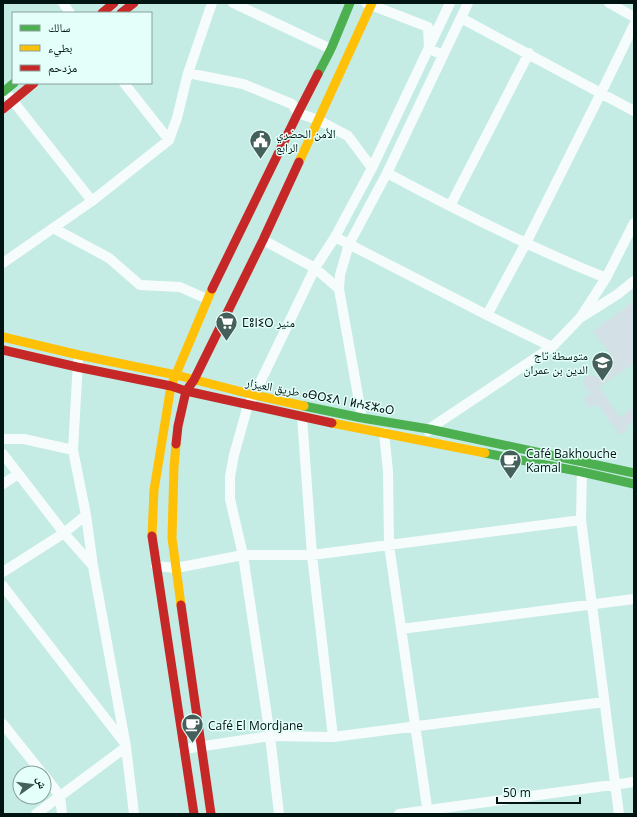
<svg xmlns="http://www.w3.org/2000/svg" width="637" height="817" viewBox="0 0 637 817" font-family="'Open Sans','Noto Naskh Arabic','Noto Sans Tifinagh',sans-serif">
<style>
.building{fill:#d3e1e7}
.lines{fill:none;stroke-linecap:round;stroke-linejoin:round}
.street{stroke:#f6fcfb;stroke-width:10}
.fast{stroke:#4caf50;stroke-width:9}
.slow{stroke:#ffc107;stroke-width:9}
.jam{stroke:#c62828;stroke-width:9}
.labels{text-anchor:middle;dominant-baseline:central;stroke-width:3;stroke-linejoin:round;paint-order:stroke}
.poi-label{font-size:12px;fill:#001511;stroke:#e4fef9;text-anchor:start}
.street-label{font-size:12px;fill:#001511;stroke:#e4fef9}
</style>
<rect width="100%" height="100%" fill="#c4ebe4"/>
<path class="building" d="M 634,301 L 634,363 L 599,387 L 620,417 L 634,407 L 634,421 L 626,426 L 628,429 L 620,435 L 597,404 L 590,408 L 583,399 L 591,393 L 584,385 L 583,381 L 585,377 L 590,375 L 599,377 L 613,366 L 605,355 L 609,352 L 593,331 Z"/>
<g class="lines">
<path class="street" d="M 63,3 L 70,13
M 233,3 L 331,49
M 366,3 L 428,27 L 429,49 L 443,55
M 609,3 L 634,17
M 461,18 L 634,111
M 188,73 L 243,84 L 292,104 L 298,113 L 318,120 L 348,136 L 372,168
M 124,83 L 169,140
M 9,96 L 92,201
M 387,173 C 458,211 531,248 606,278
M 450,206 L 529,53
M 53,228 L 109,258 L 140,285 L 180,287 L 207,299
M 335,237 L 487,315 L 552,347
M 263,240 L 315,268 L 339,289
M 3,263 L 92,201 L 169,140 L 177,118 L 188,73 L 212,3
M 487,315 L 526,243 L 601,93 L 634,25
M 582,315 L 606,278 L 634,223
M 78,361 L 73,450 L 86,515 L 93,566 L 126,747 L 134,814
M 302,417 L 312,555 L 333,737
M 362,418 L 339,289 L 340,275 L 349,244 L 387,173 L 468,3
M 428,431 L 429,429 L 552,347 L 580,318 L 618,294 L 634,281
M 384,433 L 388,471 L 389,545 L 428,814
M 3,439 L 24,439 L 73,450
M 3,454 L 64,533 L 93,566
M 582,467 L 581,520 L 619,814
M 3,484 L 18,474
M 156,566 L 176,568 L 243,555 L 312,555 L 581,520
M 3,572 L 64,533 L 86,515
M 3,586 L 123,741
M 401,629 L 634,599
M 3,724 L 42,773
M 184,749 L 270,736 L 333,737 L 604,702
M 44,775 L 60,796 L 62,814
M 36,814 L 126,747
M 279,814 L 270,736 L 243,555 L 230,499 L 230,477 L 234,455 L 248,405 L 254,395 L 315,268 L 335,237 L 372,168 L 450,3
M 399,814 L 634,782"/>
<path class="fast" d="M 318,74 L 331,49 L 350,3
M 3,92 L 14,83
M 304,406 L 362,418 L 429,429 L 634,473
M 485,453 L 582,472 L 634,484"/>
<path class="slow" d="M 299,162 L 372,3
M 3,337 L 79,355 L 176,375 L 254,395 L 304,406
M 332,423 L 485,453
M 176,444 L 174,467 L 172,538 L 181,605
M 152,536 L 154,490 L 171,386 L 212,289"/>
<path class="jam" d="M 102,13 L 114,3
M 121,13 L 134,3
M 3,109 L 34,83
M 212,289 L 298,113 L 318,74
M 3,350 L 77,367 L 171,386 L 186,391 L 332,423
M 176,444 L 178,426 L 186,391 L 194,380 L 263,240 L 299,162
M 152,536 L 194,814
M 181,605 L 211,814"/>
</g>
<defs>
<symbol id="civic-pin" viewBox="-11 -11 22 30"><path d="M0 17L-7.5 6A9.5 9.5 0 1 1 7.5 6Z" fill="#45605b" stroke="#e4fef9"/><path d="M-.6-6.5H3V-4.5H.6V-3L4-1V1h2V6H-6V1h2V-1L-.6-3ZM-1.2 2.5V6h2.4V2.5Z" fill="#fff"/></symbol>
<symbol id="supermarket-pin" viewBox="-11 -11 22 30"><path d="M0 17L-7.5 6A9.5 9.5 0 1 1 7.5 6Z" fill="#45605b" stroke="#e4fef9"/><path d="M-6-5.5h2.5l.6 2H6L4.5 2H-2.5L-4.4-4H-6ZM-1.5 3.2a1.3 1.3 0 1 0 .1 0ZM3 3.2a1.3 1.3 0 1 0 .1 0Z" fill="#fff"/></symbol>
<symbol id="school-pin" viewBox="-11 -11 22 30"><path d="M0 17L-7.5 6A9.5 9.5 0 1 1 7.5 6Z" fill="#45605b" stroke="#e4fef9"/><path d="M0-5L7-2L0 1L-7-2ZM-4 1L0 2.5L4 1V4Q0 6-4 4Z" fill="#fff"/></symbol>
<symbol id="cafe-pin" viewBox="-11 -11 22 30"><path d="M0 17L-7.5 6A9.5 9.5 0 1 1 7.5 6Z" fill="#45605b" stroke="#e4fef9"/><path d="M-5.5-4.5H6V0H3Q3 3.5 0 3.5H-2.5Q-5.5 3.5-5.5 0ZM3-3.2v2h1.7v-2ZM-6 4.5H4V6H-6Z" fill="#fff"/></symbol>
</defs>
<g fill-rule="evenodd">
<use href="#civic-pin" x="248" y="128" width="25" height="34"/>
<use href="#supermarket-pin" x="214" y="310" width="25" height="34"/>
<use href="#school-pin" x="590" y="350" width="25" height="34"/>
<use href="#cafe-pin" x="498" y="448" width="25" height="34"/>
<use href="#cafe-pin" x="180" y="712" width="25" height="34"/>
</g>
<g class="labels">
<g class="poi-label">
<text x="276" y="133">الأمن الحضري<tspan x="276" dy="14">الرابع</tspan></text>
<text x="242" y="322">ⵎⵓⵏⵉⵔ منير</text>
<text x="588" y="355" text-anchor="end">متوسطة تاج<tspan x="588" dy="14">الدين بن عمران</tspan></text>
<text x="526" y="453">Café Bakhouche<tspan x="526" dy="14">Kamal</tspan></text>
<text x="208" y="725">Café El Mordjane</text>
</g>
<g class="street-label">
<text transform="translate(320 396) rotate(11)">طريق العيزار ⴰⴱⵔⵉⴷ ⵏ ⵍⵄⵉⵣⴰⵔ</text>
</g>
</g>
<rect width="637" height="817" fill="none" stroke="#001511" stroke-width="8"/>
<rect x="12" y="12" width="140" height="72" fill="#e4fef9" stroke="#89a19c"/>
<rect x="20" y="25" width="20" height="6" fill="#4caf50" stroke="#89a19c"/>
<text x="48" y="32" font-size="12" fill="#001511">سالك</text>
<rect x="20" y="45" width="20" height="6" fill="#ffc107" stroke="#89a19c"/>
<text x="48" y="52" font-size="12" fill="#001511">بطيء</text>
<rect x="20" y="65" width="20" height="6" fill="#c62828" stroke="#89a19c"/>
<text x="48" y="72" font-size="12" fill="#001511">مزدحم</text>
<g transform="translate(32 785) rotate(76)"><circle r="19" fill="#e4fef9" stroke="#89a19c"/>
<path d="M0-3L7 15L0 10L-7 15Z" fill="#45605b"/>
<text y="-6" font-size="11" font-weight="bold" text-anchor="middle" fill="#001511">ش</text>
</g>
<path d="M497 797v6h83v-6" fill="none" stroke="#001511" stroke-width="2"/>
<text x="503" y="797" font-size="12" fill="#001511" stroke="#e4fef9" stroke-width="3" paint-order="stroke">50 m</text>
</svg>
